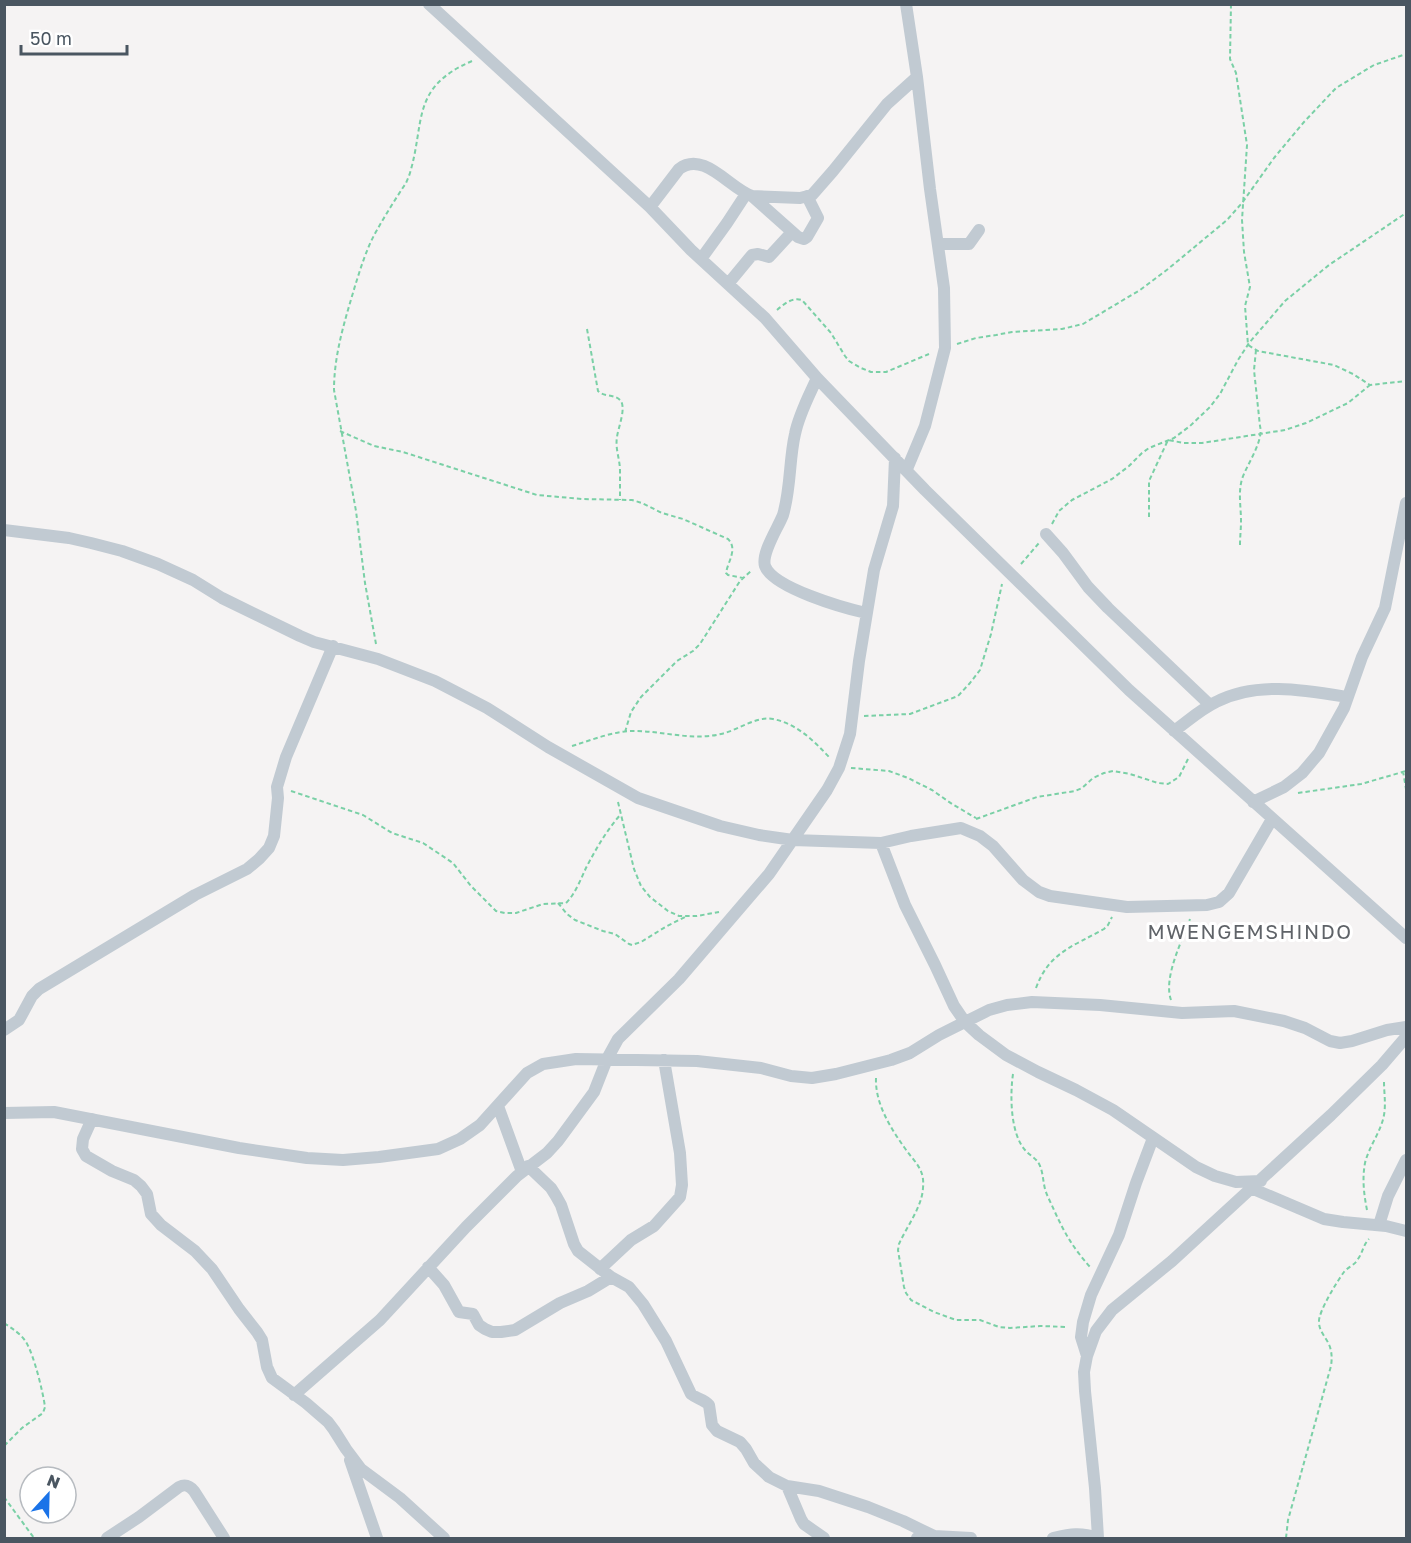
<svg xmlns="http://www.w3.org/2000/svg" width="1411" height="1543" viewBox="0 0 1411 1543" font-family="'Golos Text',sans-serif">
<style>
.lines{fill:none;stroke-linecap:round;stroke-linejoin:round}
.path{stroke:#7ad0a6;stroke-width:2;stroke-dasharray:4.5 3;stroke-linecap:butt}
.minor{stroke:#c1cad2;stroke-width:12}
.labels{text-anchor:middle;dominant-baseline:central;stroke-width:6;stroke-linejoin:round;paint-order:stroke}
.quarter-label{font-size:20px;letter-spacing:1.5px;fill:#5f6368;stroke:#fff}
</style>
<rect width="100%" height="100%" fill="#f5f3f3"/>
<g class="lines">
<path class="path" d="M 1231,4 L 1230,59 L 1236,73 L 1247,145 L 1242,220 L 1244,252 L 1250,287 L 1245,306 L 1248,345 L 1258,351 L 1334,365 L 1353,374 L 1370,385 L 1406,381
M 777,310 C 784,304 792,297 802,300 L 831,333 L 845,356 L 849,361 L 861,368 L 871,372 L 886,372 L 929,354
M 587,329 L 598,391 C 604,397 614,394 620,400 C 627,407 618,428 617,437 C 615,449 620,459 620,471 C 620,480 620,490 620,500
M 957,344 L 976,338 L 996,335 L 1012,332 L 1062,329 L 1083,324 L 1140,290 L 1168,269 L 1227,220 L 1242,203 L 1274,158 L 1304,122 L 1336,88 L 1374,65 L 1406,54
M 340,431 L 374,446 L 403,452 L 537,495 L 582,499 L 632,500 L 642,503 L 662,513 L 683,519 L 728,539 C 738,549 728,561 726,573 L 728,575 L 743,578
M 1149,517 L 1149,481 L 1168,440 L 1184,443 L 1202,443 L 1285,430 L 1306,423 L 1348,403 L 1370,385
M 1052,524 L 1059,511 L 1072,500 L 1112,479 L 1129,466 L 1142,453 L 1149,448 L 1174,438 L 1190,426 L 1210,407 L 1220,394 L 1238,360 L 1249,343 L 1285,301 L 1329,265 L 1406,213
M 1240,545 C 1240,537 1241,529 1241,521 C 1241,507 1238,493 1242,479 C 1247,464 1264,441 1260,426 L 1254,370 L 1256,350
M 1021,564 L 1039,543
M 376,644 L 365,583 L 356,511 L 334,390 C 334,354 345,320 355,286 C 361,267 367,247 377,230 C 386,214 396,198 406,183 L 409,176 C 426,123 409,88 472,61
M 864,716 L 910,714 L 958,696 L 970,683 L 980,670 L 991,634 L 1002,584
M 625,732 L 631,712 L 641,697 L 677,661 L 693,651 L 700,644 L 740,581 L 752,570
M 572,746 C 592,740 613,731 634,731 C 664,731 691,741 721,734 C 739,730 755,716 773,719 C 797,724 813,740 829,757
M 851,768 L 889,771 L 908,778 L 932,790 L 952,804 L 976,818
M 1403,771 L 1406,789
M 291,791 L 363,815 L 392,833 L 423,843 L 453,863 L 471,886 L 496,911 L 505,913 L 516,913 L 543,904 L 566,903 C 576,893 581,878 587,866 C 597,847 607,830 621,814
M 1298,793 L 1361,784 L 1406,771
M 618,802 L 634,869 L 641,886 L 650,897 L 668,911 L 679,916 L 697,916 L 719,912
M 976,819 L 1037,797 L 1075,791 L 1082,788 L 1093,778 L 1104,773 L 1113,771 L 1130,774 L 1158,783 L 1168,784 L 1179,777 L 1188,759
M 558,903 L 567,914 L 575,920 L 603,931 L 615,934 L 629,944 L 632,945 L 641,942 L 667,926 L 685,917
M 1036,988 C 1049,952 1074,946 1104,929 L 1108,925 L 1112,917
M 1171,1000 C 1163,978 1182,941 1190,919
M 1013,1074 C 1010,1094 1010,1133 1025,1150 C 1030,1156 1037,1158 1040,1166 C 1043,1173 1043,1181 1045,1189 C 1047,1196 1051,1203 1054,1210 C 1065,1234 1073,1248 1091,1268
M 876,1078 C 875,1103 890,1127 904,1147 C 914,1162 925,1168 923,1188 C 922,1207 907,1226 899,1244 L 898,1250 L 904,1287 L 906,1293 L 911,1300 L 934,1312 L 956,1320 L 980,1320 L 999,1327 L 1010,1328 L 1040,1326 L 1068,1327
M 1367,1210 C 1364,1195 1362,1179 1365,1163 C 1369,1146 1381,1132 1384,1115 C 1386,1104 1384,1092 1384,1082
M 4,1323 C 13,1329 21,1334 26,1342 C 34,1355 43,1392 45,1407 L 43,1413 L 22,1428 L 4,1446
M 4,1497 L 34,1538
M 1286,1538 L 1288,1520 L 1331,1366 C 1332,1359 1332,1354 1330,1347 C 1327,1338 1319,1332 1319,1322 C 1318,1312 1338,1280 1344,1272 C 1348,1267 1355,1265 1358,1259 C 1363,1252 1363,1245 1369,1239"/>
<path class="minor" d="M 429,4 L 650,207 L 691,250 L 765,318 L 817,378 L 925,490 L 1129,690 L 1406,938
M 906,4 L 917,77 L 930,189 L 944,288 L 945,348 L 925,426 L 907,469
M 752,196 L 798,237 L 804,239 L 807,237 L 818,218 L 807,196
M 650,207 L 679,169 C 704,150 730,189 752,196 L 800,198 L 812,195 L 833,171 L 887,104 L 917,77
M 938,244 L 969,244 L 979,230
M 701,259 L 727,223 L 746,194
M 728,284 L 752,255 L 758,254 L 769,257 L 792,232
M 817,378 C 809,396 799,414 795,434 C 789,460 791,488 783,515 C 778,528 761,553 765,566 C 773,588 844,608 866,613
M 4,530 L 69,538 L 91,543 L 122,551 L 158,564 L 193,580 L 222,598 L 300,636 L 314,642 L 378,659 L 435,681 L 487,708 L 548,747 L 638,798 L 720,826 L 759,835 L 793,840 L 881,843 L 911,836 L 961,828 L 980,836 L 993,846 L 1023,880 L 1039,892 L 1050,896 L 1127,907 L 1207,905 L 1219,902 L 1229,893 L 1272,819
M 1046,534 L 1063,553 L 1088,587 L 1108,608 L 1210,705
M 1174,731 C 1188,721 1201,709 1216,702 C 1256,681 1305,690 1347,697
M 1253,802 L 1284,787 L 1302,773 L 1319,753 L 1344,708 L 1362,657 L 1385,608 L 1406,503
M 881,843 L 905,905 L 935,965 L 954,1006 L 965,1022 L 979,1035 L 1006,1055 L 1038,1072 L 1076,1090 L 1113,1110 L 1196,1167 L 1215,1176 L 1236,1182 L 1261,1181
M 4,1030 L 19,1020 L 32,996 L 39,989 L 195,895 L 247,869 L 259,859 L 269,848 L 274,836 L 278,798 L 277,787 L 286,757 L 333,646
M 498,1106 L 522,1172
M 4,1113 L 54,1112 L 239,1148 L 307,1158 L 343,1160 L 379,1157 L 438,1149 L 460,1139 L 480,1125 L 527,1073 L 543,1064 L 576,1059 L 697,1061 L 761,1068 L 791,1076 L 812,1078 L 836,1074 L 891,1060 L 910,1053 L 939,1035 L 989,1010 L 1007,1005 L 1032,1002 L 1100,1005 L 1182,1013 L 1234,1011 L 1284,1021 L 1305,1028 L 1330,1041 L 1340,1043 L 1352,1041 L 1387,1030 L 1406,1027
M 92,1119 L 83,1139 L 82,1149 L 86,1156 L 112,1171 L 134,1180 L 141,1186 L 147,1194 L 151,1214 L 161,1225 L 195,1251 L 212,1269 L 239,1309 L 257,1332 L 262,1340 L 267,1367 L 272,1378 L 306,1403 L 328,1422 L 334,1430 L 346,1449 L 361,1469 L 400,1498 L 444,1538
M 528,1166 L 551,1188 L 556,1196 L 561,1205 L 574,1244 L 578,1251 L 611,1277 L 629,1287 L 643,1304 L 666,1341 L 691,1394 C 697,1399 704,1399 709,1405 L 712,1425 L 717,1431 L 740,1442 L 746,1449 L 754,1463 L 769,1477 L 787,1486 L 819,1491 L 868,1507 L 903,1521 L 934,1536
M 1251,1188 L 1324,1219 L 1343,1222 L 1386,1226 L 1406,1231
M 1379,1225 L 1388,1196 L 1406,1160
M 428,1267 L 444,1285 L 459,1312 L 473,1314 L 479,1325 L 485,1329 L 492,1332 L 501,1332 L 515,1330 L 560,1303 L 588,1291 L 611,1277
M 600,1269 L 631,1240 L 654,1226 L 680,1197 L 682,1185 L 680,1153 L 664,1060
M 1087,1356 L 1081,1337 L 1083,1322 L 1091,1295 L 1119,1235 L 1136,1183 L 1153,1138
M 294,1395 L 380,1320 L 466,1227 L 517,1176 L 547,1153 L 558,1141 L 594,1092 L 607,1059 L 618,1039 L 679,979 L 769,874 L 827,790 L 839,768 L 850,734 L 859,661 L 874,570 L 893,506 L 895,458
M 350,1460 L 377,1538
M 787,1486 L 801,1519 L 804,1524 L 824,1538
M 107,1538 L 139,1517 L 179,1487 C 185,1484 189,1485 194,1491 L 224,1538
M 917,1538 L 934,1536 L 971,1538
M 1053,1538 C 1071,1534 1080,1532 1098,1538
M 1098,1538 L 1095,1488 L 1085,1391 L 1084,1372 L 1087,1356 L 1096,1331 L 1112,1310 L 1172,1261 L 1331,1115 L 1382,1065 L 1406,1037"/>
</g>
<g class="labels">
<g class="quarter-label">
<text x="1250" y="931">MWENGEMSHINDO</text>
</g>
</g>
<rect width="1411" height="1543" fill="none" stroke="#4a5661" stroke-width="12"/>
<g transform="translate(48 1495) rotate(22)"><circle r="28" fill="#ffffff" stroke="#b7bbc0" stroke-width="1.5"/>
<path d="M0-4.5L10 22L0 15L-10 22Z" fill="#1a73e8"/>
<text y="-9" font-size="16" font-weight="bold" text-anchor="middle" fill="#4a5661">N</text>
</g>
<path d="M21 45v9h106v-9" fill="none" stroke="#4a5661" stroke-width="3"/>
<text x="30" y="45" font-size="18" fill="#4a5661" stroke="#ffffff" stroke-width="4.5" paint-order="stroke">50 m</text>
</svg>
